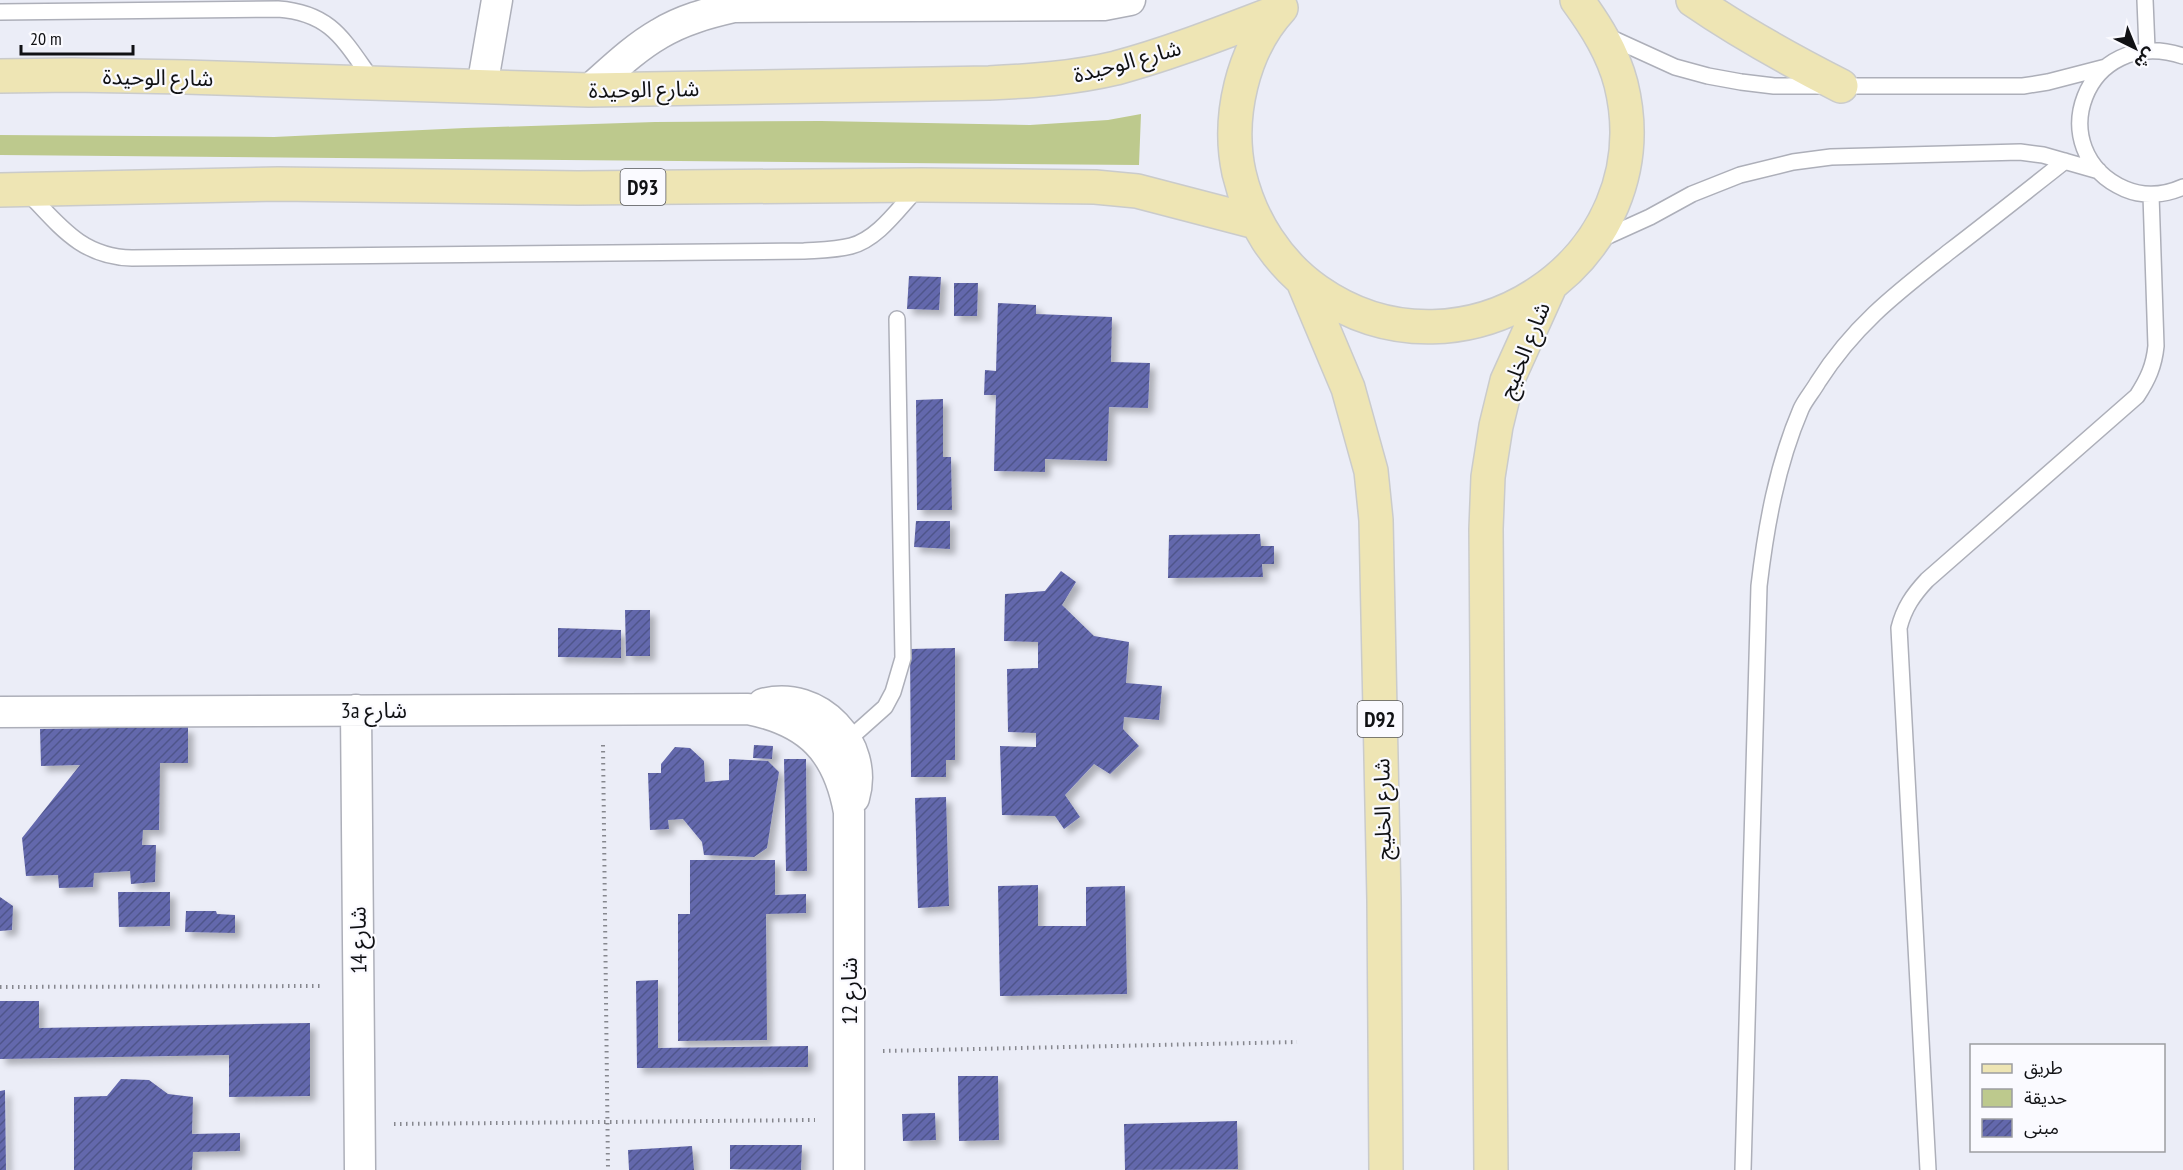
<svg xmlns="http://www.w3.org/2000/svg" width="2183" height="1170" viewBox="0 0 2183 1170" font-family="'PT Sans Narrow','Noto Sans Arabic',sans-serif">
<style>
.green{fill:#bdc98d}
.building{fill:url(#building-hatch);filter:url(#shadow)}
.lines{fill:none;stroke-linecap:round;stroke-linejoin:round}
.lane-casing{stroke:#adafb9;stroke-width:18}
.street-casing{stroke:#adafb9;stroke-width:33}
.primary-casing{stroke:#cacbcb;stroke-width:36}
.path{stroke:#86878e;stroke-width:4;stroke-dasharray:1.5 4.5;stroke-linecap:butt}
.lane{stroke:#fff;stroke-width:15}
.street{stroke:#fff;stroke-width:30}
.primary{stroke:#eee5b4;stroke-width:33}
.labels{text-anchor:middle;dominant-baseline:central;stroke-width:4.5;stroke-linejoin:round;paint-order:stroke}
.shield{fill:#fafaff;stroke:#56575a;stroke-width:1.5}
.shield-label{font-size:21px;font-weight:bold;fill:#101114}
.street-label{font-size:22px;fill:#101114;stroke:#fafaff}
</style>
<defs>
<pattern id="building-hatch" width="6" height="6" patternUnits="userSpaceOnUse" patternTransform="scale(1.5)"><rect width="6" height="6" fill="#6368ac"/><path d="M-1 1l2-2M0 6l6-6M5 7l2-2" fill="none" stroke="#50548b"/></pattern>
<filter id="shadow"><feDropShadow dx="5.5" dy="5.5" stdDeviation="3" flood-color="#0004"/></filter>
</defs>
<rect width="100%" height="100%" fill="#ebedf7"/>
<path class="green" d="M 1141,114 L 1139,165 L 0,155 L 0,135 L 274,137 L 465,128 L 655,122 L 821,121 L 1030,125 L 1108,120 Z"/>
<path class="building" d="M 909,276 L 941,277 L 939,310 L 907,309 Z
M 954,283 L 978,283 L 977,316 L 954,316 Z
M 998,303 L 1036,305 L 1036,314 L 1112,317 L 1111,362 L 1150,363 L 1148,408 L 1109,407 L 1107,461 L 1045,459 L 1045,472 L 994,471 L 996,395 L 984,395 L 985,370 L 996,371 Z
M 943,399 L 943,457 L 951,457 L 952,510 L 917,510 L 916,400 Z
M 916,521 L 950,521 L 950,549 L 914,547 Z
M 1260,534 L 1261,546 L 1274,546 L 1274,564 L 1262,564 L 1263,577 L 1168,578 L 1169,535 Z
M 1061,571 L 1076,582 L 1062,605 L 1094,636 L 1129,642 L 1126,683 L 1162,686 L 1159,720 L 1124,717 L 1123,729 L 1139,746 L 1110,774 L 1094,764 L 1065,795 L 1080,817 L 1064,829 L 1055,816 L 1002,815 L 1000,746 L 1036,747 L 1036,733 L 1008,732 L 1007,669 L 1038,668 L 1038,642 L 1004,641 L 1005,594 L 1045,591 Z
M 625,610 L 650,610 L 650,656 L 626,656 Z
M 558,628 L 621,630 L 621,658 L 558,657 Z
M 955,648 L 955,760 L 946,760 L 946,777 L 911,777 L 910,649 Z
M 188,727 L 188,763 L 160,763 L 159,830 L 143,830 L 142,845 L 156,845 L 155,882 L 131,884 L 130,871 L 94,873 L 93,887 L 59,888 L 58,875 L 26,876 L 22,838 L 80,765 L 41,766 L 40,729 Z
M 754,745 L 773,746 L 772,759 L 753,758 Z
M 675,747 L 690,748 L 704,761 L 705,782 L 729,780 L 729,759 L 768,761 L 779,772 L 767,848 L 754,857 L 704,855 L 702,842 L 683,819 L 668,820 L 669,829 L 650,830 L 648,773 L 661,773 L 661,764 Z
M 784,759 L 806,759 L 807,871 L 786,871 Z
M 946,797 L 949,906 L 918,908 L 915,798 Z
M 690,860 L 775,860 L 775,895 L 806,894 L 806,913 L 766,914 L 767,1040 L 678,1041 L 678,914 L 690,914 Z
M 1038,885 L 1038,926 L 1086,926 L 1086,887 L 1125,886 L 1127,994 L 1000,996 L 998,886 Z
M 118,892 L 170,892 L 170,926 L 119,927 Z
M 0,897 L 13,906 L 12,930 L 0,931 Z
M 186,911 L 216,911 L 217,914 L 235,915 L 235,933 L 185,932 Z
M 658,980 L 658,1048 L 808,1046 L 808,1067 L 637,1068 L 636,981 Z
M 0,1001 L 39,1001 L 39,1028 L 310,1023 L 310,1096 L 229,1097 L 229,1055 L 0,1059 Z
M 958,1076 L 998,1076 L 999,1140 L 959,1141 Z
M 121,1079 L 149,1080 L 168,1094 L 193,1097 L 192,1134 L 240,1133 L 240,1151 L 193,1152 L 192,1170 L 74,1170 L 74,1097 L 107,1096 Z
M 5,1090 L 6,1170 L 0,1170 L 0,1091 Z
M 935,1113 L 936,1140 L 903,1141 L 902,1114 Z
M 1237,1121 L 1238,1169 L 1125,1170 L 1124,1124 Z
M 730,1145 L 802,1145 L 801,1170 L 730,1169 Z
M 692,1146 L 694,1170 L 629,1170 L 628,1150 Z"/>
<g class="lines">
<defs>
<path id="lane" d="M 2145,0 L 2147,49
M 0,12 L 278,9 C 332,13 344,41 373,81
M 1607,36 L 1675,67 L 1708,76 L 1741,82 L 1774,86 L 2023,86 L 2048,82 L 2106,67
M 2183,56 C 2084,24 2040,152 2125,189 C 2144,197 2165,195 2183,187
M 26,191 C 59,225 81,257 132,258 L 804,251 C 819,250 836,250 851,246 C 878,239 898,209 917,189
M 1597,241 L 1650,217 L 1692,194 L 1740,175 L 1793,162 L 1831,157 L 2020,152 L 2043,155 L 2099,171
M 848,740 L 885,707 L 893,692 L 903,658 L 897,319
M 1743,1170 L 1759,586 C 1766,526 1777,465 1801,409 C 1805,400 1813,391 1818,382 C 1855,324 1898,292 1950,251 C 1989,221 2027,191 2065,161
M 1928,1170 L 1899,628 C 1904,608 1913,595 1927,580 L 2137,396 C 2148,379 2154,366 2156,346 L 2151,195"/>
<path id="street" d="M 482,87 L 497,0
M 589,90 C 611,71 633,49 659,34 C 682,20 708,13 734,7 L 1104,5 L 1130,0
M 763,704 C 818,689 870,744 854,798
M 356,710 L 360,1170
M 0,712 L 748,709 C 809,721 838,751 849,812 L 849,1170"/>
<path id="primary" d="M 1693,0 C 1741,33 1790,60 1841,86
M 1281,8 C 1242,50 1227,118 1239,173 C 1250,220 1277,263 1317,291 C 1464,394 1664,259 1621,84 C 1613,53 1596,26 1577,0
M 0,76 L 72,75 L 186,77 L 589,90 L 989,83 C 1032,81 1074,78 1116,68 C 1172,53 1224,32 1277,12
M 0,190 L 278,184 L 578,188 L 921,185 L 1095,187 L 1137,191 L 1256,222
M 1303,281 L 1348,388 L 1371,471 L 1376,520 L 1384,900 L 1386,1170
M 1491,1170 L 1486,529 L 1488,477 L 1496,426 L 1507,381 L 1550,286"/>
</defs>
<use href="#lane" class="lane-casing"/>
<use href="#street" class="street-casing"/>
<use href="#primary" class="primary-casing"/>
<path class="path" d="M 603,745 L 608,1170
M 0,987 L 323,986
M 883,1051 L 1297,1042
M 394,1124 L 815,1120"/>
<use href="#lane" class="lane"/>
<use href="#street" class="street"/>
<use href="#primary" class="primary"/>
</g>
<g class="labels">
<g class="shield">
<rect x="620.5" y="169" width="45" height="36" rx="4.5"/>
<rect x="1357.5" y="701" width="45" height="36" rx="4.5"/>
</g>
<g class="shield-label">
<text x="643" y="187">D93</text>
<text x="1380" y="719">D92</text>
</g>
<g class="street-label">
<text transform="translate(1127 61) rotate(-15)">شارع الوحيدة</text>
<text transform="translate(158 77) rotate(1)">شارع الوحيدة</text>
<text transform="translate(644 89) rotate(-1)">شارع الوحيدة</text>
<text transform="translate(1524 350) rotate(-68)">شارع الخليج</text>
<text x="374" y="710">3a شارع</text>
<text transform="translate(1382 809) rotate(-91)">شارع الخليج</text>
<text transform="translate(358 940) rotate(-91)">شارع 14</text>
<text transform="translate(849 991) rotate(-90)">شارع 12</text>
</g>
</g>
<rect x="1970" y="1044" width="195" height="108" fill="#fafaff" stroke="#9c9da1" stroke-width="1.5"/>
<rect x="1982" y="1064" width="30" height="9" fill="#eee5b4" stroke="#9c9da1" stroke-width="1.5"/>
<text x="2024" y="1074" font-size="18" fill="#101114">طريق</text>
<rect x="1982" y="1089" width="30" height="18" fill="#bdc98d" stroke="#9c9da1" stroke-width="1.5"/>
<text x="2024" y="1104" font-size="18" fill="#101114">حديقة</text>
<rect x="1982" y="1119" width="30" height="18" fill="url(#building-hatch)" stroke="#9c9da1" stroke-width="1.5"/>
<text x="2024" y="1134" font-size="18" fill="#101114">مبنى</text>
<g transform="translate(2135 48) rotate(137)" stroke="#fafaff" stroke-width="4.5" paint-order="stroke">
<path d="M0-4.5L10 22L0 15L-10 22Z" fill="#101114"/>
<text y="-9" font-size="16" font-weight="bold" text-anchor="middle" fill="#101114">ش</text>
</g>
<path d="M21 45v9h112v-9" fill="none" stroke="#101114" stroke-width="3"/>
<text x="30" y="45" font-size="18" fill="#101114" stroke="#fafaff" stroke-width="4.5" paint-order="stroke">20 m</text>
</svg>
